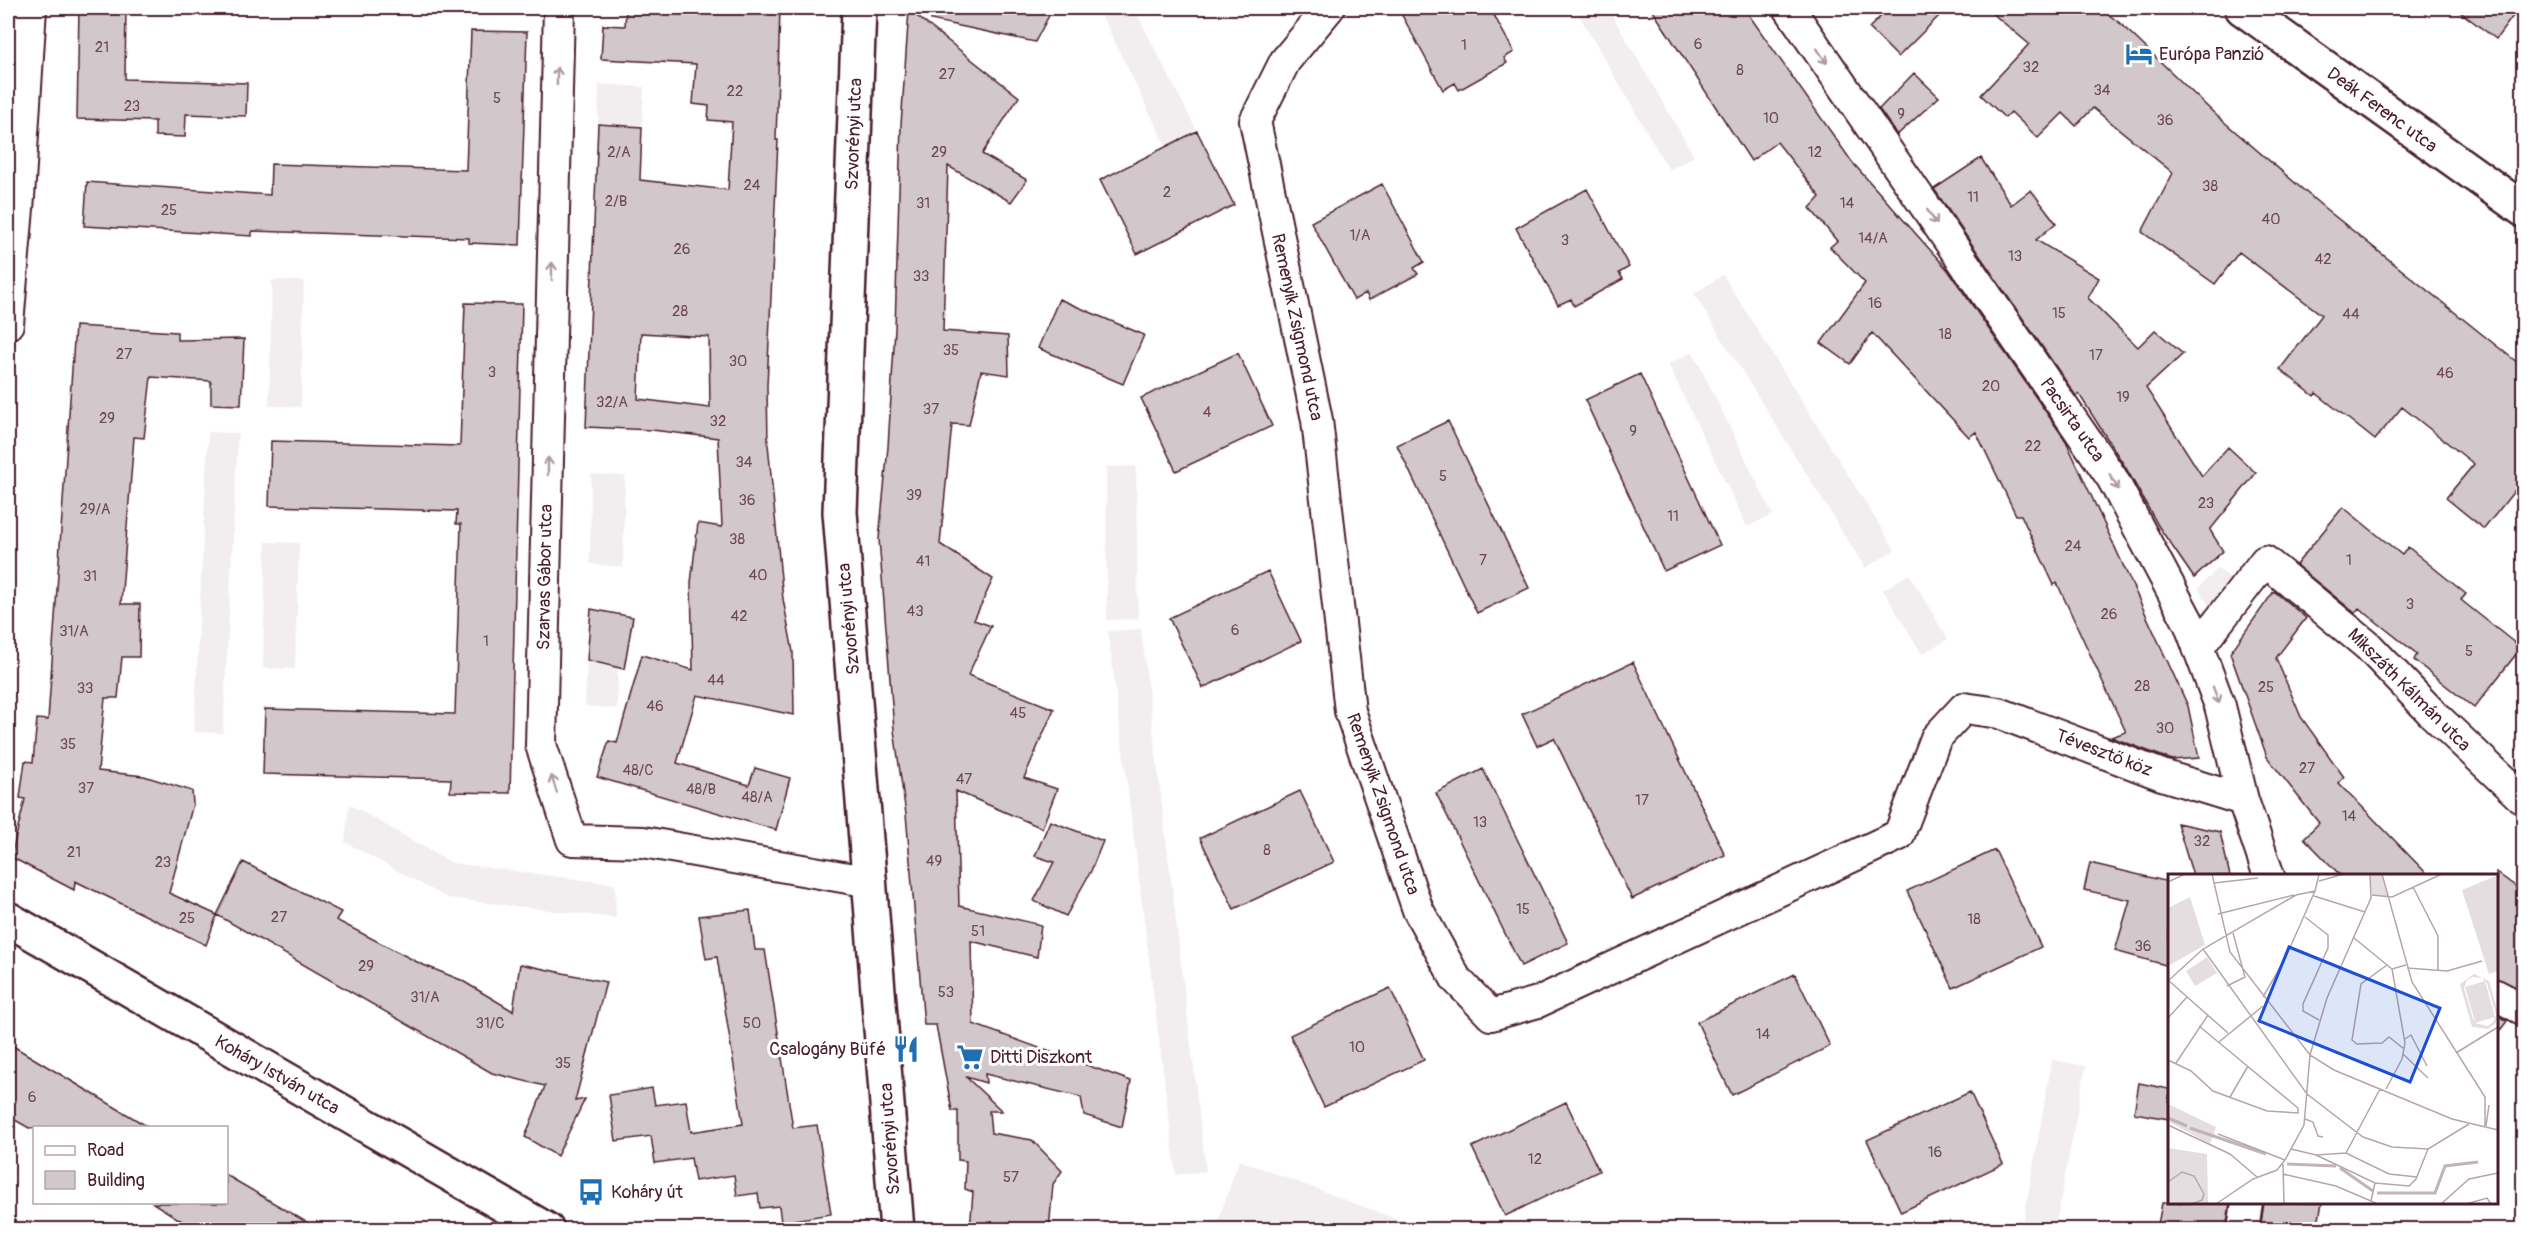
<svg xmlns="http://www.w3.org/2000/svg" width="2531" height="1237" viewBox="0 0 2531 1237" font-family="Pangolin,sans-serif">
<style>
.built{fill:#f2eeef}
.building{fill:#d2c7cb;stroke:#4a1f2b;stroke-width:1.5;fill-rule:evenodd}
.lines{fill:none;stroke-linecap:round;stroke-linejoin:round}
.minor-casing{stroke:#4a1f2b;stroke-width:34}
.tertiary-casing{stroke:#4a1f2b;stroke-width:38}
.primary-casing{stroke:#4a1f2b;stroke-width:38}
.minor{stroke:#fff;stroke-width:30}
.tertiary{stroke:#fff;stroke-width:33}
.primary{stroke:#fff;stroke-width:33}
.oneway{stroke:#ae9aa0}
.labels{text-anchor:middle;dominant-baseline:central;stroke-width:6;stroke-linejoin:round;paint-order:stroke}
.number-label{font-size:15px;fill:#6c4953}
.poi-label{font-size:18px;fill:#4a1f2b;stroke:#fff;text-anchor:start}
.street-label{font-size:18px;fill:#4a1f2b;stroke:#fff}
.inset-river{fill:none;stroke:#c1b3b6;stroke-width:3}
.inset-road{fill:none;stroke:#b7a5aa;stroke-width:1.5}
.view{fill:#1d4ed8;fill-opacity:0.15;stroke:#1d4ed8;stroke-width:3}
.inset-edge{fill:none;stroke:#4a1f2b;stroke-width:3}
</style>
<rect width="100%" height="100%" fill="#fff"/>
<filter id="ink" filterUnits="userSpaceOnUse"><feTurbulence type="fractalNoise" baseFrequency=".0167" numOctaves="2"/><feDisplacementMap in="SourceGraphic" scale="12" xChannelSelector="R" yChannelSelector="G"/><feConvolveMatrix kernelMatrix="1 2 1 2 8 2 1 2 1" color-interpolation-filters="sRGB"/></filter>
<g filter="url(#ink)">
<path class="built" d="M 1098,8 L 1134,8 L 1197,131 L 1166,146 Z
M 1575,8 L 1608,8 L 1694,156 L 1669,170 Z
M 599,84 L 644,87 L 642,127 L 598,124 Z
M 1723,275 L 1895,550 L 1865,568 L 1694,294 Z
M 272,280 L 304,281 L 301,407 L 269,406 Z
M 1693,352 L 1773,515 L 1747,527 L 1668,364 Z
M 208,432 L 238,433 L 223,733 L 194,732 Z
M 1136,466 L 1138,619 L 1107,620 L 1106,467 Z
M 591,474 L 625,476 L 623,567 L 590,564 Z
M 266,542 L 299,543 L 295,669 L 263,668 Z
M 2218,568 L 2234,582 L 2213,611 L 2198,588 Z
M 1909,574 L 1948,639 L 1922,654 L 1883,590 Z
M 1141,629 L 1206,1171 L 1176,1175 L 1108,631 Z
M 587,660 L 618,667 L 617,709 L 585,706 Z
M 349,804 L 452,863 L 615,884 L 616,918 L 447,898 L 345,842 Z
M 2052,1060 L 2086,1066 L 2055,1229 L 2022,1229 Z
M 1239,1160 L 1423,1229 L 1224,1230 L 1216,1227 Z"/>
<path class="building" d="M 79,8 L 126,8 L 125,79 L 247,83 L 246,116 L 186,114 L 185,137 L 155,136 L 155,121 L 77,119 Z
M 626,8 L 780,8 L 776,140 L 778,140 L 767,386 L 768,444 L 783,599 L 793,652 L 794,715 L 697,695 L 677,763 L 749,785 L 755,768 L 790,778 L 776,830 L 597,777 L 609,741 L 617,743 L 642,655 L 693,670 L 691,583 L 698,523 L 722,527 L 718,438 L 652,430 L 586,427 L 598,124 L 642,127 L 640,180 L 728,190 L 732,122 L 708,120 L 709,106 L 693,104 L 696,64 L 601,59 L 603,25 L 625,26 ZM 641,333 L 709,337 L 710,408 L 638,399 Z
M 933,8 L 1053,8 L 1035,42 L 931,20 Z
M 1398,8 L 1490,8 L 1514,52 L 1504,58 L 1507,63 L 1459,90 L 1455,83 L 1443,90 Z
M 1651,8 L 1744,8 L 1852,162 L 1948,270 L 2066,441 L 2188,706 L 2199,758 L 2172,760 L 2111,737 L 2126,732 L 2057,583 L 2054,585 L 2021,515 L 2016,515 L 1976,432 L 1969,437 L 1872,333 L 1850,364 L 1821,343 L 1865,283 L 1830,247 L 1837,241 L 1810,208 L 1820,197 L 1777,142 L 1751,161 Z
M 1889,8 L 1947,8 L 1898,57 L 1869,28 Z
M 1986,8 L 2100,8 L 2121,24 L 2216,115 L 2322,206 L 2523,367 L 2523,480 L 2484,529 L 2446,498 L 2474,464 L 2402,407 L 2375,440 L 2316,393 L 2314,396 L 2280,369 L 2322,315 L 2239,252 L 2215,284 L 2142,232 L 2173,173 L 2093,108 L 2076,126 L 2063,113 L 2038,138 L 2011,112 L 2005,118 L 1981,95 L 2029,44 Z
M 2455,8 L 2519,8 L 2496,39 Z
M 909,10 L 1019,97 L 982,154 L 1027,180 L 1011,202 L 948,166 L 943,331 L 1008,336 L 1009,375 L 981,371 L 969,425 L 952,424 L 940,544 L 993,579 L 974,620 L 991,626 L 968,675 L 1054,709 L 1024,778 L 1057,789 L 1042,828 L 956,791 L 959,906 L 1041,925 L 1037,957 L 971,941 L 973,1024 L 1131,1081 L 1122,1127 L 1084,1115 L 1081,1097 L 985,1074 L 986,1083 L 966,1077 L 1002,1111 L 989,1111 L 991,1133 L 1032,1140 L 1062,1171 L 1053,1184 L 1049,1230 L 970,1230 L 973,1192 L 965,1189 L 966,1161 L 958,1160 L 958,1111 L 952,1111 L 936,1025 L 924,1025 L 906,814 L 894,730 L 879,539 L 888,447 L 895,329 L 901,125 Z
M 471,31 L 527,32 L 520,245 L 469,243 L 469,238 L 252,231 L 252,236 L 84,226 L 87,182 L 270,195 L 271,164 L 466,170 Z
M 1914,73 L 1939,97 L 1897,135 L 1879,109 Z
M 1197,131 L 1234,205 L 1137,254 L 1100,180 Z
M 1981,158 L 2011,205 L 2031,190 L 2056,223 L 2036,240 L 2099,278 L 2088,298 L 2138,347 L 2155,330 L 2183,354 L 2146,388 L 2202,476 L 2228,447 L 2256,473 L 2210,530 L 2223,551 L 2194,578 L 2159,527 L 2127,470 L 2079,394 L 2076,396 L 1934,189 Z
M 1382,184 L 1424,262 L 1414,268 L 1418,274 L 1369,300 L 1366,293 L 1354,300 L 1311,222 Z
M 1587,189 L 1629,267 L 1619,273 L 1623,279 L 1574,306 L 1571,299 L 1558,305 L 1516,228 Z
M 1059,299 L 1144,335 L 1123,384 L 1038,348 Z
M 465,303 L 522,304 L 510,793 L 450,792 L 451,779 L 263,774 L 265,709 L 455,714 L 461,524 L 456,524 L 457,511 L 269,506 L 271,441 L 460,446 Z
M 75,326 L 177,332 L 177,340 L 244,339 L 241,405 L 211,404 L 211,381 L 151,377 L 144,438 L 134,437 L 121,604 L 140,604 L 139,657 L 122,657 L 118,698 L 105,698 L 98,771 L 144,776 L 192,791 L 193,804 L 169,893 L 217,915 L 206,945 L 75,881 L 74,890 L 11,857 L 25,799 L 20,798 L 25,761 L 33,762 L 37,719 L 48,720 Z
M 1238,353 L 1272,426 L 1176,471 L 1141,398 Z
M 1640,374 L 1720,545 L 1664,571 L 1585,400 Z
M 1448,421 L 1529,588 L 1477,613 L 1397,445 Z
M 2343,507 L 2402,555 L 2408,547 L 2466,594 L 2461,600 L 2521,648 L 2474,708 L 2414,660 L 2417,654 L 2359,608 L 2355,613 L 2296,565 Z
M 1268,571 L 1301,641 L 1203,688 L 1169,618 Z
M 2274,591 L 2306,618 L 2276,658 L 2301,717 L 2344,777 L 2339,783 L 2429,876 L 2341,876 L 2304,838 L 2319,823 L 2267,757 L 2230,653 Z
M 591,609 L 633,617 L 624,669 L 587,660 Z
M 1633,662 L 1725,855 L 1632,899 L 1554,738 L 1537,746 L 1522,714 Z
M 1483,769 L 1568,943 L 1521,966 L 1436,793 Z
M 1300,791 L 1334,862 L 1234,909 L 1200,838 Z
M 1050,821 L 1103,841 L 1091,871 L 1066,916 L 1034,901 L 1054,862 L 1035,856 Z
M 2177,823 L 2220,832 L 2230,876 L 2193,876 Z
M 1995,850 L 2041,947 L 1953,988 L 1907,891 Z
M 243,862 L 341,912 L 336,920 L 421,964 L 461,980 L 513,1011 L 520,964 L 606,982 L 575,1101 L 585,1099 L 557,1156 L 525,1137 L 545,1086 L 492,1073 L 217,915 Z
M 2090,863 L 2169,882 L 2169,966 L 2115,951 L 2130,900 L 2084,890 Z
M 2496,872 L 2523,892 L 2523,990 L 2496,978 Z
M 750,910 L 755,950 L 765,950 L 793,1128 L 817,1125 L 831,1214 L 781,1222 L 779,1206 L 760,1208 L 758,1193 L 737,1196 L 734,1175 L 695,1181 L 691,1158 L 655,1163 L 651,1136 L 616,1141 L 609,1095 L 652,1088 L 655,1105 L 686,1101 L 691,1132 L 743,1124 L 717,957 L 706,959 L 699,916 Z
M 1795,974 L 1830,1046 L 1732,1095 L 1697,1022 Z
M 1390,988 L 1424,1060 L 1324,1107 L 1290,1035 Z
M 2496,1015 L 2507,1021 L 2496,1036 Z
M 8,1043 L 68,1079 L 150,1128 L 29,1128 L 8,1116 Z
M 2139,1083 L 2169,1089 L 2169,1119 L 2134,1113 Z
M 1970,1092 L 2003,1164 L 1901,1212 L 1867,1140 Z
M 1566,1102 L 1599,1171 L 1505,1216 L 1472,1147 Z
M 226,1175 L 320,1230 L 196,1230 L 153,1203 L 226,1203 Z
M 2162,1203 L 2230,1203 L 2226,1230 L 2157,1230 Z
M 2264,1203 L 2322,1203 L 2317,1230 L 2260,1230 Z"/>
<g class="lines">
<defs>
<path id="minor" d="M 559,8 L 541,745 L 572,840 L 643,842 L 871,882
M 1329,8 L 1285,61 L 1255,121 L 1317,420 L 1350,711 L 1418,910 L 1456,979 L 1491,1015 L 1538,1002 L 1899,835 L 1936,738 L 1964,708 L 1999,713 L 2162,775 L 2243,800
M 1789,8 L 2112,478 L 2189,623 L 2220,706 L 2243,800 L 2269,876
M 8,324 L 19,197 L 31,8
M 2198,648 L 2265,561 L 2368,646 L 2433,714 L 2524,800
M 2496,995 L 2524,1010
M 2243,1230 L 2247,1202"/>
<path id="tertiary" d="M 859,8 L 840,512 L 897,1230
M 2242,8 L 2524,210"/>
<path id="primary" d="M 8,919 L 547,1230"/>
</defs>
<use href="#minor" class="minor-casing"/>
<use href="#tertiary" class="tertiary-casing"/>
<use href="#primary" class="primary-casing"/>
<use href="#minor" class="minor"/>
<use href="#tertiary" class="tertiary"/>
<use href="#primary" class="primary"/>
</g>
<defs><path id="oneway-shaft" d="M-6 0H5M1.5-3L5.5 0L1.5 3" fill="none" stroke-width="1.6" stroke-linecap="round" stroke-linejoin="round" transform="scale(1.5)"/></defs>
<g class="oneway">
<use href="#oneway-shaft" transform="translate(1822 56) rotate(56)"/>
<use href="#oneway-shaft" transform="translate(557 76) rotate(-89)"/>
<use href="#oneway-shaft" transform="translate(1932 217) rotate(56)"/>
<use href="#oneway-shaft" transform="translate(552 271) rotate(-89)"/>
<use href="#oneway-shaft" transform="translate(548 466) rotate(-89)"/>
<use href="#oneway-shaft" transform="translate(2114 482) rotate(60)"/>
<use href="#oneway-shaft" transform="translate(2216 695) rotate(70)"/>
<use href="#oneway-shaft" transform="translate(554 784) rotate(-108)"/>
</g>
</g>
<defs>
<symbol id="hotel-bare" viewBox="-9 -9 18 18"><path d="M-6-4.5h1.5V1H6V5H4.5V3h-9V5H-6ZM-4 0a1.8 1.8 0 1 1 3.6 0ZM.5 0V-2.5h3Q6-2.5 6 0Z" fill="#1f6fb2" stroke="#fff" stroke-width="2.5" paint-order="stroke"/></symbol>
<symbol id="restaurant-bare" viewBox="-9 -9 18 18"><path d="M-5-6h1v4h1v-4h1v4h1v-4h1v5L-1.5 .5V6h-2V.5L-5-1ZM5-6V6H3V1.5H1.5Q1.5-4 5-6Z" fill="#1f6fb2" stroke="#fff" stroke-width="2.5" paint-order="stroke"/></symbol>
<symbol id="supermarket-bare" viewBox="-9 -9 18 18"><path d="M-6-5.5h2.5l.6 2H6L4.5 2H-2.5L-4.4-4H-6ZM-1.5 3.2a1.3 1.3 0 1 0 .1 0ZM3 3.2a1.3 1.3 0 1 0 .1 0Z" fill="#1f6fb2" stroke="#fff" stroke-width="2.5" paint-order="stroke"/></symbol>
<symbol id="bus-bare" viewBox="-9 -9 18 18"><path d="M-5-6H5V4H4V6H2V4H-2V6H-4V4H-5ZM-3.5-4V0h7V-4ZM-3.5 1.2v1.5H-2V1.2ZM2 1.2v1.5H3.5V1.2Z" fill="#1f6fb2" stroke="#fff" stroke-width="2.5" paint-order="stroke"/></symbol>
</defs>
<g fill-rule="evenodd">
<use href="#hotel-bare" x="2120" y="35" width="38" height="38"/>
<use href="#restaurant-bare" x="887" y="1030" width="38" height="38"/>
<use href="#supermarket-bare" x="951" y="1038" width="38" height="38"/>
<use href="#bus-bare" x="572" y="1173" width="38" height="38"/>
</g>
<g class="labels">
<g class="number-label">
<text x="1698" y="44">6</text>
<text x="1464" y="45">1</text>
<text x="102" y="47">21</text>
<text x="2031" y="67">32</text>
<text x="1740" y="70">8</text>
<text x="947" y="74">27</text>
<text x="2102" y="90">34</text>
<text x="735" y="91">22</text>
<text x="497" y="98">5</text>
<text x="132" y="106">23</text>
<text x="1901" y="114">9</text>
<text x="1771" y="118">10</text>
<text x="2165" y="120">36</text>
<text x="619" y="152">2/A</text>
<text x="939" y="152">29</text>
<text x="1815" y="152">12</text>
<text x="752" y="185">24</text>
<text x="2210" y="186">38</text>
<text x="1167" y="192">2</text>
<text x="1973" y="197">11</text>
<text x="616" y="201">2/B</text>
<text x="923" y="203">31</text>
<text x="1847" y="203">14</text>
<text x="169" y="210">25</text>
<text x="2271" y="219">40</text>
<text x="1360" y="235">1/A</text>
<text x="1873" y="238">14/A</text>
<text x="1565" y="240">3</text>
<text x="682" y="249">26</text>
<text x="2015" y="256">13</text>
<text x="2323" y="259">42</text>
<text x="921" y="276">33</text>
<text x="1875" y="303">16</text>
<text x="680" y="311">28</text>
<text x="2059" y="313">15</text>
<text x="2351" y="314">44</text>
<text x="1945" y="334">18</text>
<text x="951" y="350">35</text>
<text x="124" y="354">27</text>
<text x="2096" y="355">17</text>
<text x="738" y="361">30</text>
<text x="492" y="372">3</text>
<text x="2445" y="373">46</text>
<text x="1991" y="386">20</text>
<text x="2123" y="397">19</text>
<text x="612" y="402">32/A</text>
<text x="931" y="409">37</text>
<text x="1207" y="412">4</text>
<text x="107" y="418">29</text>
<text x="718" y="421">32</text>
<text x="1633" y="431">9</text>
<text x="2033" y="446">22</text>
<text x="744" y="462">34</text>
<text x="1443" y="476">5</text>
<text x="914" y="495">39</text>
<text x="747" y="500">36</text>
<text x="2206" y="503">23</text>
<text x="95" y="509">29/A</text>
<text x="1673" y="516">11</text>
<text x="737" y="539">38</text>
<text x="2073" y="546">24</text>
<text x="1483" y="560">7</text>
<text x="2349" y="560">1</text>
<text x="923" y="561">41</text>
<text x="758" y="575">40</text>
<text x="90" y="576">31</text>
<text x="2410" y="604">3</text>
<text x="915" y="611">43</text>
<text x="2109" y="614">26</text>
<text x="739" y="616">42</text>
<text x="1235" y="630">6</text>
<text x="74" y="631">31/A</text>
<text x="486" y="641">1</text>
<text x="2469" y="651">5</text>
<text x="716" y="680">44</text>
<text x="2142" y="686">28</text>
<text x="2266" y="687">25</text>
<text x="85" y="688">33</text>
<text x="655" y="706">46</text>
<text x="1018" y="713">45</text>
<text x="2165" y="728">30</text>
<text x="68" y="744">35</text>
<text x="2307" y="768">27</text>
<text x="638" y="770">48/C</text>
<text x="964" y="779">47</text>
<text x="86" y="788">37</text>
<text x="701" y="789">48/B</text>
<text x="757" y="797">48/A</text>
<text x="1642" y="800">17</text>
<text x="2349" y="816">14</text>
<text x="1480" y="822">13</text>
<text x="2202" y="841">32</text>
<text x="1267" y="850">8</text>
<text x="74" y="852">21</text>
<text x="934" y="861">49</text>
<text x="163" y="862">23</text>
<text x="1523" y="909">15</text>
<text x="279" y="917">27</text>
<text x="187" y="918">25</text>
<text x="1974" y="919">18</text>
<text x="978" y="931">51</text>
<text x="2143" y="946">36</text>
<text x="366" y="966">29</text>
<text x="946" y="992">53</text>
<text x="425" y="997">31/A</text>
<text x="490" y="1023">31/C</text>
<text x="752" y="1023">50</text>
<text x="1763" y="1034">14</text>
<text x="1357" y="1047">10</text>
<text x="563" y="1063">35</text>
<text x="32" y="1097">6</text>
<text x="1935" y="1152">16</text>
<text x="1535" y="1159">12</text>
<text x="1011" y="1177">57</text>
</g>
<g class="poi-label">
<text x="2159" y="54">Európa Panzió</text>
<text x="886" y="1049" text-anchor="end">Csalogány Büfé</text>
<text x="990" y="1057">Ditti Diszkont</text>
<text x="611" y="1192">Koháry út</text>
</g>
<g class="street-label">
<text transform="translate(2382 110) rotate(36)">Deák Ferenc utca</text>
<text transform="translate(854 134) rotate(-88)">Szvorényi utca</text>
<text transform="translate(1297 327) rotate(78)">Remenyik Zsigmond utca</text>
<text transform="translate(2072 420) rotate(55)">Pacsirta utca</text>
<text transform="translate(545 577) rotate(-89)">Szarvas Gábor utca</text>
<text transform="translate(849 619) rotate(-95)">Szvorényi utca</text>
<text transform="translate(2409 690) rotate(45)">Mikszáth Kálmán utca</text>
<text transform="translate(2104 753) rotate(21)">Tévesztő köz</text>
<text transform="translate(1383 804) rotate(71)">Remenyik Zsigmond utca</text>
<text transform="translate(277 1075) rotate(30)">Koháry István utca</text>
<text transform="translate(890 1139) rotate(-94)">Szvorényi utca</text>
</g>
</g>
<g transform="translate(2168 874)">
<rect width="330" height="330" fill="#fff"/>
<path d="M 202,0 L 214,0 L 220,24 L 204,21 ZM 330,1 L 330,97 L 321,100 L 294,16 ZM 22,23 L 37,71 L 0,92 L 0,34 ZM 39,83 L 49,99 L 27,112 L 18,97 ZM 306,100 L 321,107 L 330,138 L 328,149 L 320,155 L 304,153 L 292,110 ZM 305,103 L 314,104 L 319,109 L 328,141 L 325,148 L 320,152 L 307,149 L 327,143 L 317,107 L 297,113 L 307,148 L 305,145 L 296,114 L 299,106 ZM 0,230 L 48,253 L 42,270 L 0,247 ZM 0,274 L 39,280 L 40,330 L 0,330 Z" fill="#e5dee0" fill-rule="evenodd"/>
<path class="inset-river" d="M 0,244 L 19,252M 22,254 L 98,280M 119,290 L 168,292M 172,294 L 205,317M 209,319 L 267,319 L 277,292 L 310,288"/>
<path class="inset-road" d="M 44,0 L 62,78 L 142,181 L 166,196 L 284,245 L 330,256M 214,0 L 244,108 L 317,223 L 317,252M 151,7 L 176,0M 0,8 L 17,0M 46,9 L 90,4M 245,13 L 270,62 L 270,97M 204,21 L 224,23 L 274,0M 146,22 L 197,38M 50,40 L 126,21M 137,43 L 160,61 L 160,74 L 135,130 L 135,137 L 151,146M 186,64 L 224,95 L 238,91M 35,75 L 139,220 L 195,263 L 224,273 L 260,275M 219,91 L 193,110 L 184,166 L 189,170 L 214,169 L 221,163 L 236,175M 239,94 L 279,97 L 314,87M 0,106 L 60,159M 0,107 L 35,75 L 128,21 L 147,17 L 151,0M 59,112 L 77,103 L 65,59M 95,123 L 117,85 L 147,17M 0,144 L 19,123M 237,165 L 243,161 L 259,192M 51,168 L 95,132M 288,179 L 330,153M 235,180 L 260,204M 142,181 L 159,124 L 203,24 L 202,0M 0,186 L 23,197 L 45,217 L 99,237 L 130,239 L 130,234 L 31,152M 8,189 L 40,141M 218,215 L 234,185 L 237,169 L 224,95M 62,223 L 80,192M 137,245 L 145,248 L 150,262 L 155,263M 0,251 L 62,280 L 89,303M 318,252 L 321,231M 50,260 L 117,286M 123,275 L 148,281 L 178,279 L 221,300 L 249,303M 178,279 L 212,215M 148,281 L 207,309 L 241,312 L 248,305 L 260,275 L 301,250M 115,290 L 116,330M 115,300 L 168,312 L 210,330M 0,308 L 14,298 L 26,302 L 36,320 L 34,326 L 24,330M 203,327 L 207,309M 48,330 L 85,305 L 109,296 L 117,286 L 136,251 L 142,181M 273,330 L 301,305 L 330,299M 298,330 L 319,324 L 323,330"/>
<path class="view" d="M 121,73 L 272,134 L 242,208 L 91,147 Z"/>
<rect width="330" height="330" class="inset-edge"/>
</g>
<rect width="2531" height="1237" fill="none" stroke="#fff" stroke-width="30"/>
<rect x="15" y="15" width="2501" height="1207" fill="none" stroke="#4a1f2b" stroke-width="2" filter="url(#ink)"/>
<rect x="33" y="1126" width="195" height="78" fill="#ffffff" stroke="#b7a5aa" stroke-width="1.5"/>
<rect x="45" y="1146" width="30" height="9" fill="#ffffff" stroke="#b7a5aa" stroke-width="1.5"/>
<text x="87" y="1156" font-size="18" fill="#4a1f2b">Road</text>
<rect x="45" y="1171" width="30" height="18" fill="#d2c7cb" stroke="#b7a5aa" stroke-width="1.5"/>
<text x="87" y="1186" font-size="18" fill="#4a1f2b">Building</text>
</svg>
